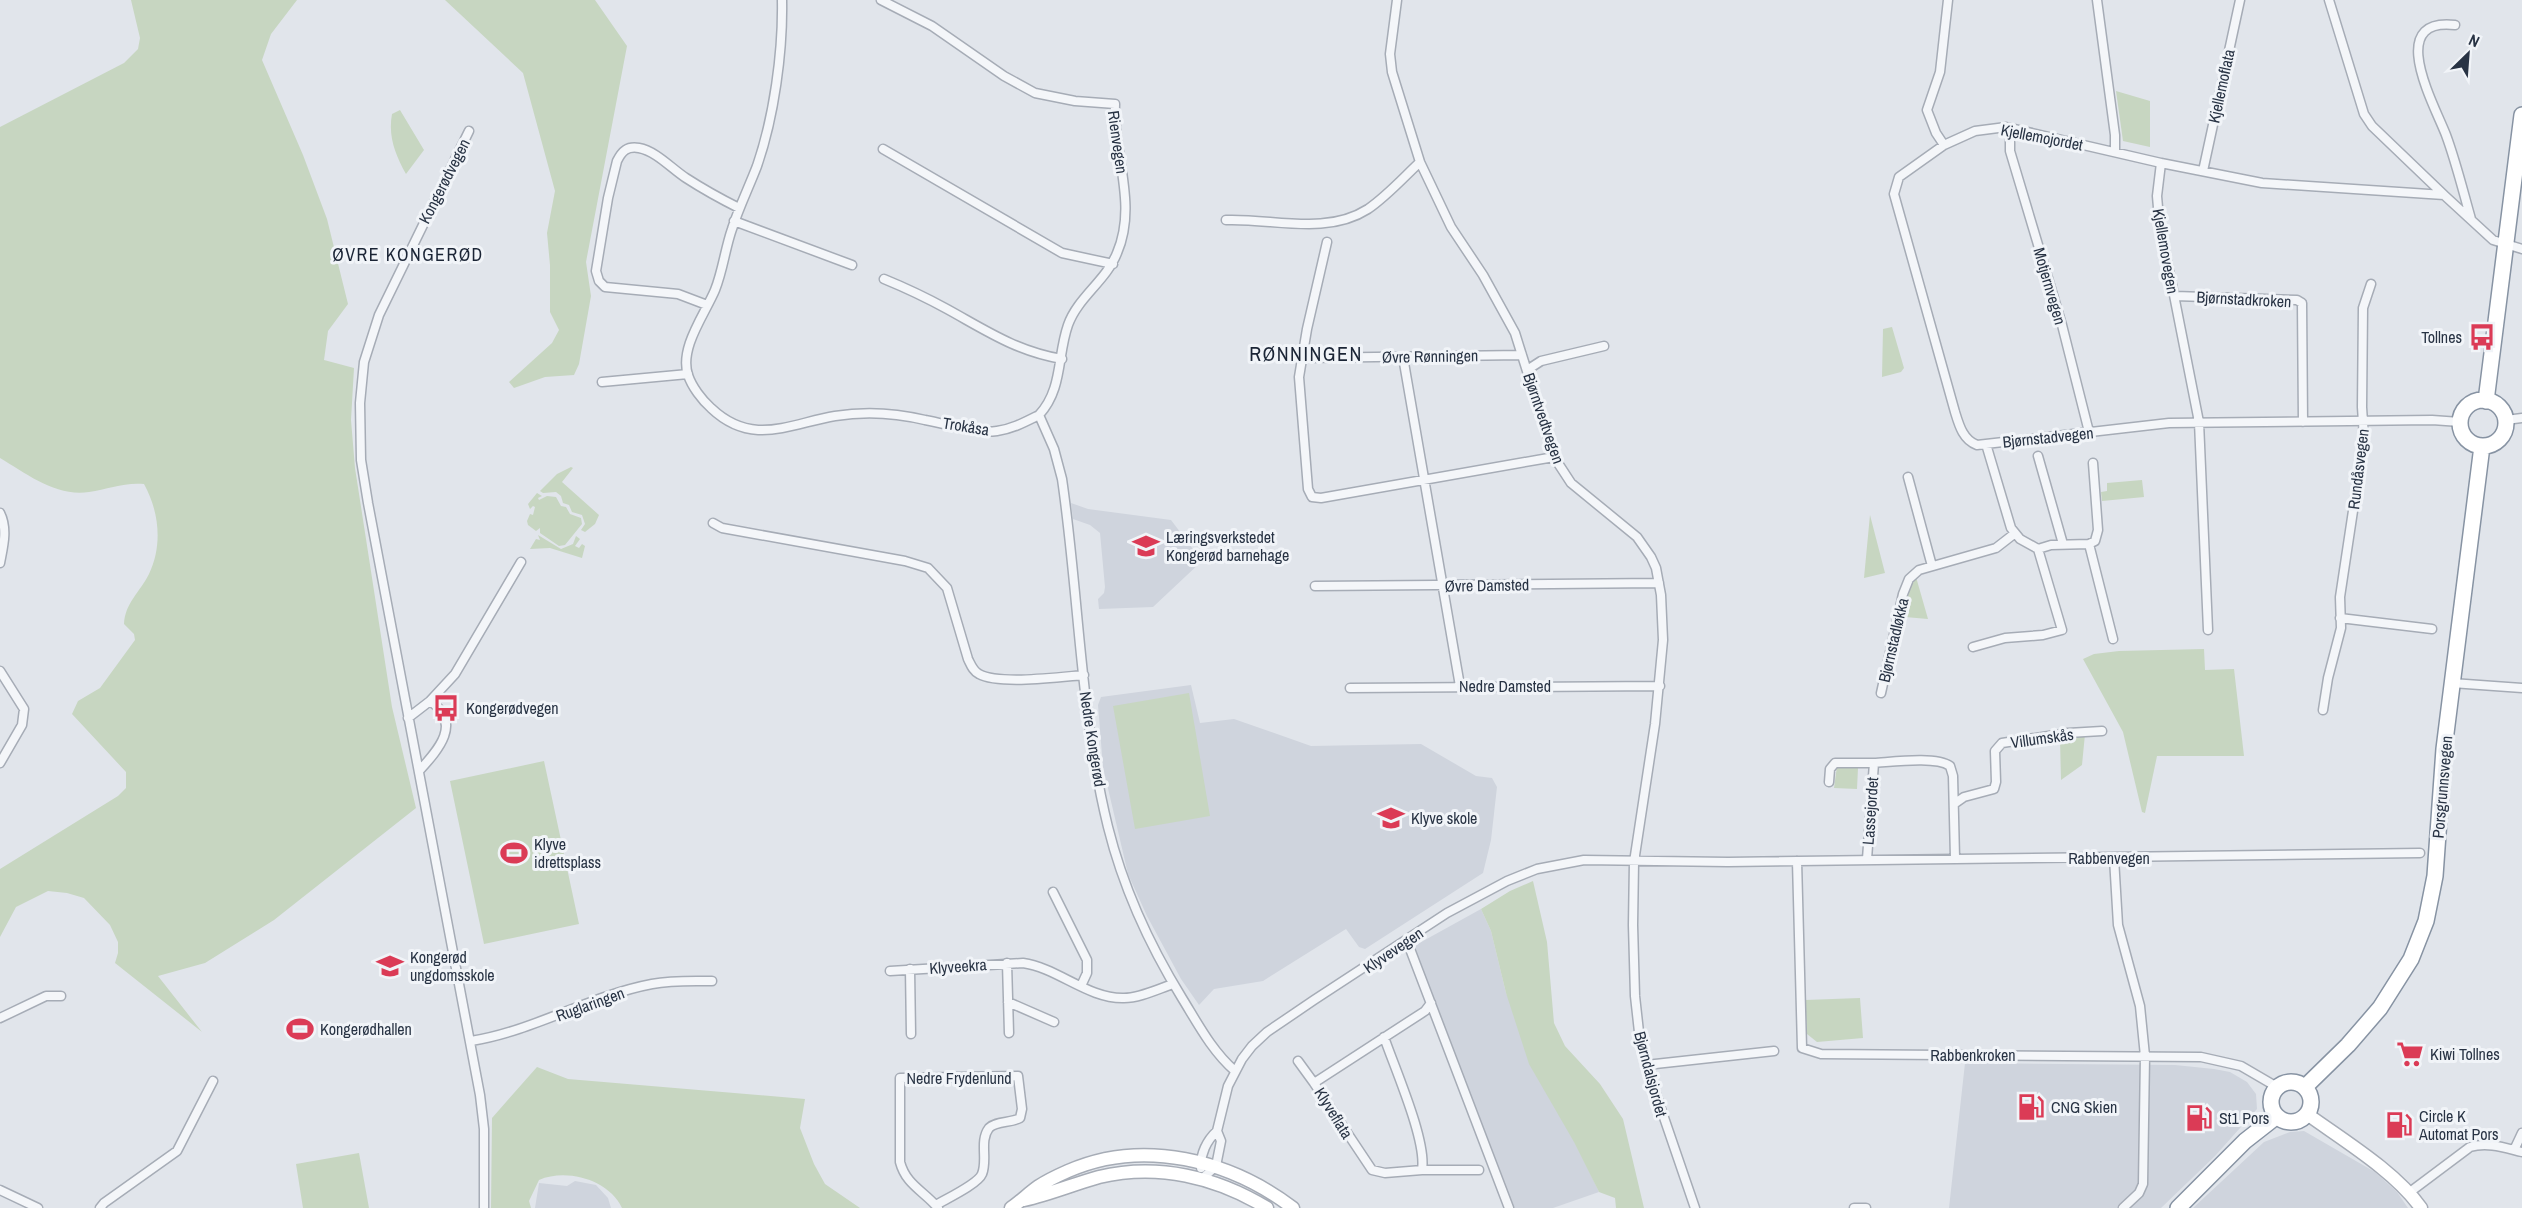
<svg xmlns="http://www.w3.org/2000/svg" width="2522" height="1208" viewBox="0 0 2522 1208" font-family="'Archivo Narrow',sans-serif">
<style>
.built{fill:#cfd4dd}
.green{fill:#c7d6c1}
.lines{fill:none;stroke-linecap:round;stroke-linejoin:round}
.street-casing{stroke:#a6acb6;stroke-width:11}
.secondary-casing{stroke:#a6acb6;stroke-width:15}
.highway-casing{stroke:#8793a3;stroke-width:18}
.street{stroke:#f4f6f9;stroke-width:8}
.secondary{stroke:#fff;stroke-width:12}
.highway{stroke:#fff;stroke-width:15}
.labels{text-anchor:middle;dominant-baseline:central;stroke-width:6;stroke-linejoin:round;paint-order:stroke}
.street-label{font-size:16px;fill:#283344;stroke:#f1f4f8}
.poi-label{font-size:16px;fill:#283344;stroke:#f1f4f8;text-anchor:start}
.neighbourhood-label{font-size:18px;letter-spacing:1.5px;fill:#1a2435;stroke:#f1f4f8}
.quarter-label{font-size:20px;letter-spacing:1.5px;fill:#1a2435;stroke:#f1f4f8}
</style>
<rect width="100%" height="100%" fill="#e1e5eb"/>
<path class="built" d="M 1071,503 L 1088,509 L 1171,520 L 1202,561 L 1153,607 L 1099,609 L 1098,599 L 1104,593 L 1105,587 L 1100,533 L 1090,525 L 1073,519 Z
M 1191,685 L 1200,723 L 1234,719 L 1311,746 L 1421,744 L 1476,776 L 1492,778 L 1497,787 L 1491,840 L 1483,873 L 1365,949 L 1359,947 L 1346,929 L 1263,981 L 1214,989 L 1199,1005 L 1181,979 L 1147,916 L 1128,874 L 1103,767 L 1098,705 L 1101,697 Z
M 1481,909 L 1491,931 L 1506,993 L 1599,1192 L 1553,1208 L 1507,1208 L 1414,946 Z
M 1965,1063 L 2175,1065 L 2214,1069 L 2230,1072 L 2247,1082 L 2256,1094 L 2257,1109 L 2215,1156 L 2161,1208 L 1949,1208 Z
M 2304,1131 L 2375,1172 L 2397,1192 L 2408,1208 L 2193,1208 L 2264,1142 L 2290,1132 Z
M 575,1181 L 596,1185 L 608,1198 L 611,1208 L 535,1208 L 539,1183 L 567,1186 Z"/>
<path class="green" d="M 131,0 L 297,0 L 271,34 L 262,60 L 303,155 L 327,219 L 348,304 L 328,331 L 324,360 L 354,368 L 351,420 L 355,468 L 392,707 L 416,808 L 274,920 L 205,963 L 158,976 L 202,1032 L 115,963 L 118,953 L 118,942 L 110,925 L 84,898 L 67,893 L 48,891 L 16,907 L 0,937 L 0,869 L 118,796 L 126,788 L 126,772 L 72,714 L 78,701 L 100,688 L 135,640 L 134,634 L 124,624 C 125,603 140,592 149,574 C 163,545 159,511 144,484 C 125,482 108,489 89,492 C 56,497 27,474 0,458 L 0,127 L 124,63 L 138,49 L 140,38 Z
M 445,0 L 595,0 L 627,46 L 586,262 L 591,296 L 579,364 L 574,375 L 545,377 L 514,388 L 509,382 L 552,343 L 559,330 L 550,312 L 550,265 L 547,233 L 555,191 L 523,73 Z
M 2116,91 L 2150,101 L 2150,147 L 2123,141 Z
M 400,110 L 424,150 L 406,174 C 395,154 388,136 392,114 Z
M 1892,327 L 1904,368 L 1901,372 L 1882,377 L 1883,329 Z
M 571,467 L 573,468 L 562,482 L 599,515 L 595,524 L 585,532 L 581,530 L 585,524 L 582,515 L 572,512 L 569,505 L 563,503 L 561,496 L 556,492 L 543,493 L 540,491 L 557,474 Z
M 2142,480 L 2144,497 L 2102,501 L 2101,492 L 2107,491 L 2107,483 Z
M 537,493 L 542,496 L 538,498 L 539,500 L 547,496 L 556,497 L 561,506 L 566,507 L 570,514 L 581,518 L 582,524 L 565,545 L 559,546 L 540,533 L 540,528 L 536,531 L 528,525 L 527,521 L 530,514 L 533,515 L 535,507 L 533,506 L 530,509 L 528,504 Z
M 1870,515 L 1885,573 L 1864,578 Z
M 538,535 L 561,549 L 573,544 L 576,536 L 580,539 L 575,546 L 579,548 L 582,544 L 585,546 L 582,558 L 550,548 L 530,549 L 536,539 L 540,540 Z
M 1916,577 L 1928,619 L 1905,617 L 1903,614 L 1912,581 Z
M 2204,649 L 2205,670 L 2234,669 L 2244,756 L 2157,756 L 2145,813 L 2142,812 L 2123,732 L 2083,659 L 2094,654 L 2119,651 Z
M 1189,693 L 1210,816 L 1135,829 L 1113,706 Z
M 2085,734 L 2082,765 L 2061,780 L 2060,739 L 2063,736 Z
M 544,761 L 579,924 L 484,944 L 450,781 Z
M 1837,766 L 1858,768 L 1857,789 L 1834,788 Z
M 1533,881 L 1547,942 L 1554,1023 L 1565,1046 L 1600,1084 L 1623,1119 L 1644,1208 L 1616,1208 L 1615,1198 L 1599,1192 L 1574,1142 L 1529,1064 L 1506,993 L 1491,931 L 1481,909 L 1510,891 Z
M 1860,998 L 1863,1038 L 1817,1042 L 1807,1034 L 1805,1000 Z
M 537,1067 L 568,1079 L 805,1099 L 800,1128 L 814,1164 L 825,1184 L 860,1208 L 622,1208 C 609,1180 567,1168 539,1180 L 529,1201 L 531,1208 L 491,1208 L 492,1118 Z
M 359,1153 L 369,1208 L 303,1208 L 296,1164 Z"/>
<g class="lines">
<defs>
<path id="street" d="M 782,0 C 783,52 774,117 757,166 C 749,187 739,207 732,229 C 725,249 723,270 715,290 C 705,314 679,348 688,375 C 692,387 702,400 711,408 C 752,447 789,424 835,416 C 865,411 896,413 925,420 C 948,424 973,434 997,431 C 1012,429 1025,422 1039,415 L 1054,449 L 1062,479 C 1079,595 1080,714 1108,827 C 1123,887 1150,946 1182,998 C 1198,1024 1212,1051 1235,1071
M 881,0 L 932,26 L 1004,76 L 1035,93 L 1075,101 L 1115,104 C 1113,153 1138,205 1117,253 C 1106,281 1078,297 1068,325 C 1057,356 1063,389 1039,415
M 1397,0 L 1390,54 L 1392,72 L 1420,162 L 1451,227 L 1483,275 L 1515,333 L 1554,457 L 1571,483 L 1637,537 L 1651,557 L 1656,568 L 1661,595 L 1663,640 L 1655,724 L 1634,862 L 1633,925 L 1635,996 L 1640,1041 L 1646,1065 L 1695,1208
M 1948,0 L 1940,72 L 1927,110 L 1936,133 L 1944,145 L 1975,131 L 2006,127 L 2161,163
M 2097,0 L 2115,135 L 2115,152
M 2329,0 L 2364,114 L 2372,126 L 2444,195
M 2455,25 C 2385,17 2434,104 2446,135 C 2456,162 2463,191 2471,219
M 469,131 L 379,315 L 364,362 L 360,403 L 361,460 L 368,503 L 480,1095 L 484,1129 L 484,1208
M 2010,140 L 2010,151 L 2062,325 L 2089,432
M 1944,145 L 1899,177 L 1894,194 L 1955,412 C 1959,425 1963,440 1977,445 L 2169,423 L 2432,420 L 2460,422
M 883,149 L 1062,253 L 1113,264
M 2203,171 L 2240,0
M 1226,220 C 1272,218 1326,236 1368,209 C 1387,196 1403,178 1420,162
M 734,221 L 852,265
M 1327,242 L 1307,329 L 1299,377 L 1308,489 L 1312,497 L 1321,498 L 1554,457
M 884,279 C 906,288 927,298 947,309 C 987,331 1016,351 1062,359
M 2175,296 L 2297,300 L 2302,303 L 2303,422
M 707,305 L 678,294 L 605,287 L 599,281 L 596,271 L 608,198 L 617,161 C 622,151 627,146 639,148 C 656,151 672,169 686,178 C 703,189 721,199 739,208
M 1403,357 L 1460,686
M 1302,358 L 1522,355
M 1527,370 L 1541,361 L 1604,346
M 602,382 L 688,374
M 2506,420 L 2522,418
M 1986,444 L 2011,528 L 2020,539 L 2038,549 L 2051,545 L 2089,544 L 2095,541 L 2098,530 L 2093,463
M 2038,456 L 2063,544
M 1908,477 L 1932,566
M 0,513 C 8,529 3,547 0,563
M 713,523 L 722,528 L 905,561 L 928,568 L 947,588 L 968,659 C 971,665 973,671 979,674 C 999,685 1060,677 1084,675
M 2089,544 L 2113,639
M 1315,586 L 1659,583
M 2340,618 L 2432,629
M 2208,630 L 2199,422 L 2159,219 L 2157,196 L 2161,163 L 2262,183 L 2444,195 L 2493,240 L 2522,249
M 1973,647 L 2005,638 L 2043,635 L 2062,630 L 2038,549
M 0,671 L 24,709 L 22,725 L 0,763
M 2452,683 L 2522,688
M 1350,688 L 1660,686
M 1881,693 L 1903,594 L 1909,579 L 1919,570 L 1996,548 L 2014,534
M 2323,710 L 2328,678 L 2341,628 L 2340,597 L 2364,438 L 2362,407 L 2363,308 L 2371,284
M 408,718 L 430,701 L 455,674 L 521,562
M 419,771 C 438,750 463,723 430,701
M 1829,782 L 1830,769 L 1835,763 L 1874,763
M 1954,804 L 1964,797 L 1994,789 L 1996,782 L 1995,751 L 2002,743 L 2068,733 L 2102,731
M 2114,858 L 2118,925 L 2140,1006 L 2145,1056 L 2143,1184 L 2139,1193 L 2123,1208
M 1867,859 L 1874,763 C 1892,762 1936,756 1950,766 L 1953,776 L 1955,858
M 1797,861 L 1802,1048 L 1821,1054 L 2201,1057 L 2241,1066 L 2277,1087
M 1053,892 L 1087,960 L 1087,973 L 1081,986
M 1407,941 L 1509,1208
M 1007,963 L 1009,1033
M 910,969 L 911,1034
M 890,971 L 1023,963 C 1058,968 1088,999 1124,998 C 1140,998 1158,989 1173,984
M 1008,1002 L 1054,1022
M 0,1018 L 46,996 L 61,996
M 1384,1037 C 1395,1069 1427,1141 1422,1170 L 1385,1173 L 1372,1170 L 1314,1083 L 1425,1011 L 1431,1003
M 471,1041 C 534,1031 589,996 652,984 C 672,980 691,981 712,981
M 1298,1061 L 1314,1083
M 1646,1065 L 1774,1051
M 2514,1150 L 2522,1133
M 1201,1168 C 1200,1154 1207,1140 1217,1131
M 1422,1170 L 1479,1170
M 1203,1178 L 1216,1166 L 1221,1141 L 1217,1131 L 1228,1086 L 1242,1059 L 1252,1046 L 1267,1032 L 1314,1000 L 1447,913 L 1507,881 L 1537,869 L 1584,860 L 1728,862 L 2420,853
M 0,1190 L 38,1208
M 2410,1192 L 2470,1147 C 2488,1142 2505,1148 2522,1152
M 936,1205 C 946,1199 978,1184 982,1174 C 988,1160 979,1141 989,1128 C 996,1121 1011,1123 1020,1118 L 1022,1109 L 1018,1076 L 900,1078 L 900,1162 C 906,1185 924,1191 938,1208
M 100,1208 L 104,1203 L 177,1151 L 213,1081
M 1854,1208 L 1866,1208"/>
<path id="secondary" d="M 2307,1114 C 2343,1140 2396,1172 2421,1208
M 1024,1200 C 1050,1194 1074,1184 1099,1177 C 1158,1163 1216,1177 1267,1208
M 1011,1208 C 1021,1201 1029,1193 1039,1186 C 1048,1180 1059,1175 1068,1171 C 1143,1138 1230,1160 1293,1208"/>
<path id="highway" d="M2460 423a23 23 0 1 1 46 0a23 23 0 1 1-46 0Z
M 2486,401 L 2522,115
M2271 1102a20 20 0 1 1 40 0a20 20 0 1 1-40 0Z
M 2305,1087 L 2348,1045 L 2380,1008 L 2411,959 L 2426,921 L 2435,876 L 2444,749 L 2482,446
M 2178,1208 L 2245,1141 L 2277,1116"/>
</defs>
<use href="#street" class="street-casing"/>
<use href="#secondary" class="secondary-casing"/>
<use href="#highway" class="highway-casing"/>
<use href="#street" class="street"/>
<use href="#secondary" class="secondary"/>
<use href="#highway" class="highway"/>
</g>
<defs>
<symbol id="bus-bare" viewBox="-9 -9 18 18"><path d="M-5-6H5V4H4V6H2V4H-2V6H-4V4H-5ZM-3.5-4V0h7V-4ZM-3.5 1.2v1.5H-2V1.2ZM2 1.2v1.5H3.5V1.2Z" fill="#db3b56" stroke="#f1f4f8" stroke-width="2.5" paint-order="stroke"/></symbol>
<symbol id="school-bare" viewBox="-9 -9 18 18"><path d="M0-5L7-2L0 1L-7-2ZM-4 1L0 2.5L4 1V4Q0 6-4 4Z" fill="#db3b56" stroke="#f1f4f8" stroke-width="2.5" paint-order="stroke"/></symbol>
<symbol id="stadium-bare" viewBox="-9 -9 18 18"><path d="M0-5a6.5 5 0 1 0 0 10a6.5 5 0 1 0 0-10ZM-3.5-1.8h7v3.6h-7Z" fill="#db3b56" stroke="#f1f4f8" stroke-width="2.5" paint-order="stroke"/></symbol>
<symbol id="supermarket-bare" viewBox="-9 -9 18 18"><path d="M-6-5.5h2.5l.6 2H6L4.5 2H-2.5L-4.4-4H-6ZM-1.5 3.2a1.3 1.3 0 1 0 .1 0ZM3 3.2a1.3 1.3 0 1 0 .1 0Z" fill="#db3b56" stroke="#f1f4f8" stroke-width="2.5" paint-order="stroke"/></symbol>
<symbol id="fuel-bare" viewBox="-9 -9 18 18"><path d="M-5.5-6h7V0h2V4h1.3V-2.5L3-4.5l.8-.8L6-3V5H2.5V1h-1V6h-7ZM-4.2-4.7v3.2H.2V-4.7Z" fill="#db3b56" stroke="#f1f4f8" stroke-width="2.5" paint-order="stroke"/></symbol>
</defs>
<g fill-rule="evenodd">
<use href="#bus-bare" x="2463" y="318" width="38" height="38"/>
<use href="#school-bare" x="1127" y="527" width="38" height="38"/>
<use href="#bus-bare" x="427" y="689" width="38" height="38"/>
<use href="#school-bare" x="1372" y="799" width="38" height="38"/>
<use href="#stadium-bare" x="495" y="834" width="38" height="38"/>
<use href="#school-bare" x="371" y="947" width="38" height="38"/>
<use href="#stadium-bare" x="281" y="1010" width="38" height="38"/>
<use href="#supermarket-bare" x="2391" y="1035" width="38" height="38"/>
<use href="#fuel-bare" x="2012" y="1088" width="38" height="38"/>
<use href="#fuel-bare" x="2180" y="1099" width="38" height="38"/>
<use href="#fuel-bare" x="2380" y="1106" width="38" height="38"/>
</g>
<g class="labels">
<g class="street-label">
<text transform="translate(2221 86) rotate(-78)">Kjellemoflata</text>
<text transform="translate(2042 137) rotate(11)">Kjellemojordet</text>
<text transform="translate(1118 142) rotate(82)">Rienvegen</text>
<text transform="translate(444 181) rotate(-63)">Kongerødvegen</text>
<text transform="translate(2166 251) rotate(80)">Kjellemovegen</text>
<text transform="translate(2050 286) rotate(74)">Motjernvegen</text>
<text transform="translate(2244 299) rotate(3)">Bjørnstadkroken</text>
<text transform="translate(1430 356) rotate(-1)">Øvre Rønningen</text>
<text transform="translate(1544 418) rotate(71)">Bjørntvedtvegen</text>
<text transform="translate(966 426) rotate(9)">Trokåsa</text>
<text transform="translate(2048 437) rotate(-6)">Bjørnstadvegen</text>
<text transform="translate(2358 469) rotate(-83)">Rundåsvegen</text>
<text transform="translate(1487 585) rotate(-1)">Øvre Damsted</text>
<text transform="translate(1893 640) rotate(-77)">Bjørnstadløkka</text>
<text x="1505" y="686">Nedre Damsted</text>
<text transform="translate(2042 738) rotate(-8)">Villumskås</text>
<text transform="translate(1093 739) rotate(81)">Nedre Kongerød</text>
<text transform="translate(2442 787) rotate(-85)">Porsgrunnsvegen</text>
<text transform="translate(1870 811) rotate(-86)">Lassejordet</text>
<text x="2109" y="858">Rabbenvegen</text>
<text transform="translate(1393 950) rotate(-34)">Klyvevegen</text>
<text transform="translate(958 966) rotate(-4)">Klyveekra</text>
<text transform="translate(590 1004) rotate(-20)">Ruglaringen</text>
<text x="1973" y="1055">Rabbenkroken</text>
<text transform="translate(1651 1074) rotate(75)">Bjørndalsjordet</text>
<text x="959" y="1078">Nedre Frydenlund</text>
<text transform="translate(1334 1113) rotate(58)">Klyveflata</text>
</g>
<g class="poi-label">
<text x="2462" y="337" text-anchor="end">Tollnes</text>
<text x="1166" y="537">Læringsverkstedet<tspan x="1166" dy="18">Kongerød barnehage</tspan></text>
<text x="466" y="708">Kongerødvegen</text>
<text x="1411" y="818">Klyve skole</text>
<text x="534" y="844">Klyve<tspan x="534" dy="18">idrettsplass</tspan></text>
<text x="410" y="957">Kongerød<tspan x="410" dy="18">ungdomsskole</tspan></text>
<text x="320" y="1029">Kongerødhallen</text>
<text x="2430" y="1054">Kiwi Tollnes</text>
<text x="2051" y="1107">CNG Skien</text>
<text x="2419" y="1116">Circle K<tspan x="2419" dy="18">Automat Pors</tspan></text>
<text x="2219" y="1118">St1 Pors</text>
</g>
<g class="neighbourhood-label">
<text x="408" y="254">ØVRE KONGERØD</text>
</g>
<g class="quarter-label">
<text x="1306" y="353">RØNNINGEN</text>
</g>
</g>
<g transform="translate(2468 54) rotate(25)" stroke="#f1f4f8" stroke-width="4.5" paint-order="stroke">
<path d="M0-4.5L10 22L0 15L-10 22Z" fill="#283344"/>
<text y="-9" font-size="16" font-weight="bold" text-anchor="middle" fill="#283344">N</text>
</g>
</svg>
